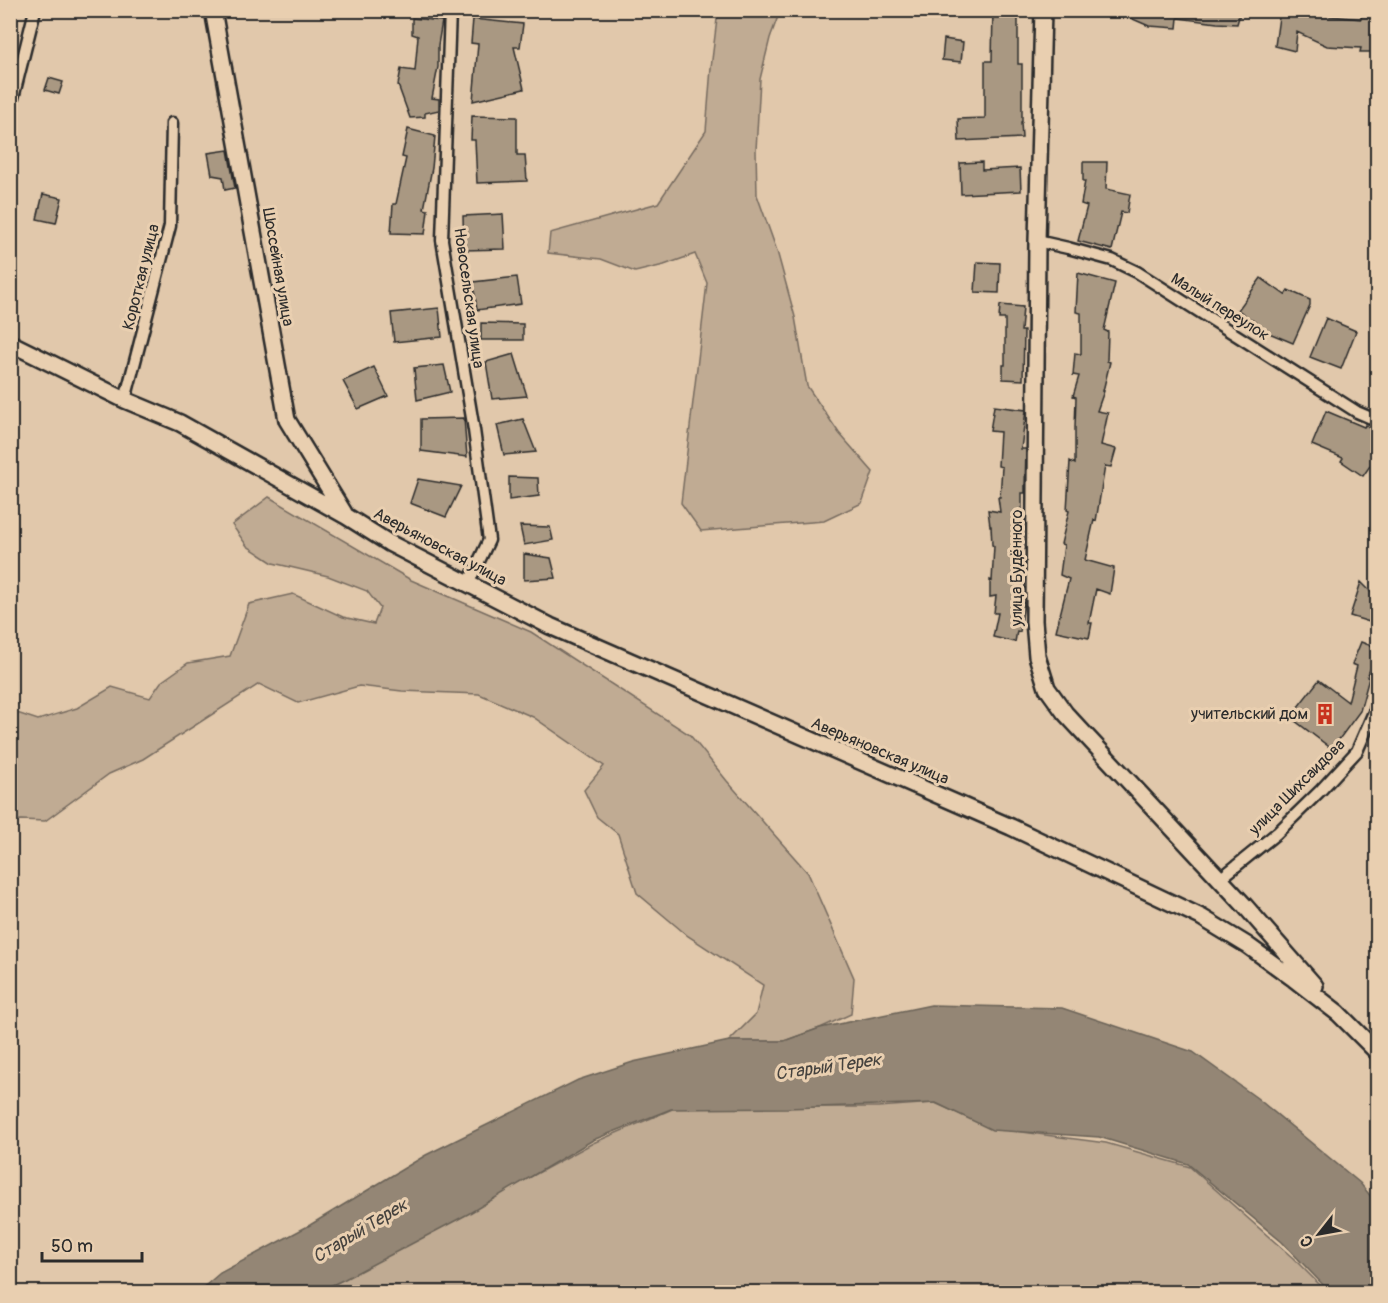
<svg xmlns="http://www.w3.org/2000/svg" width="1388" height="1303" viewBox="0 0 1388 1303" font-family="Pangolin,sans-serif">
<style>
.green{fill:#c0ab93;stroke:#766b5f;stroke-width:1.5}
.water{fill:#948675;stroke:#6a6257;stroke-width:1.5}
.building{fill:#a99882;stroke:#2b2b2b;stroke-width:1.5}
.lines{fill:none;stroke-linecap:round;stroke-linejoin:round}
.street-casing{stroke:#2b2b2b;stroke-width:15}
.secondary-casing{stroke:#2b2b2b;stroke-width:20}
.street{stroke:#e9cfb0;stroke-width:10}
.secondary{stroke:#e9cfb0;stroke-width:15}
.labels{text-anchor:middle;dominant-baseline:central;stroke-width:6;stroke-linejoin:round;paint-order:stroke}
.street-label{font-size:16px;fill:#2b2b2b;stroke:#e9cfb0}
.poi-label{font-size:16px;fill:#2b2b2b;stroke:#e9cfb0;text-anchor:end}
.water-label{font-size:18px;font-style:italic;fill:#45423e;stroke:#e9cfb0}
</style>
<rect width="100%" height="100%" fill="#e1c8ab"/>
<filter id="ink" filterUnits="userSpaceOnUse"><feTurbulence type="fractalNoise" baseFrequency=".0167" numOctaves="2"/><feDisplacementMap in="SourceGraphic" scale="12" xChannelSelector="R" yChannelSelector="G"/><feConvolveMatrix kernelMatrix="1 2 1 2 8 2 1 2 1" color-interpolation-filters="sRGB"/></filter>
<g filter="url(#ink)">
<path class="green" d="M 718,11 L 780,11 L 770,38 L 760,79 L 756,150 L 757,195 L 777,251 L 795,317 L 807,386 L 839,433 L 873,472 L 862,503 L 824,521 L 701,531 L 681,503 L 707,283 L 695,254 L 664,265 L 635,272 L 601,259 L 548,253 L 550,233 L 658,203 L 706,131 L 711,68 Z
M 269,497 L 411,580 L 531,632 L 690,735 L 727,781 L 808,873 L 854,978 L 851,1014 L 820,1028 L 784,1041 L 729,1041 L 756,1014 L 763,985 L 688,936 L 637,893 L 618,834 L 597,817 L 584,790 L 604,766 L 533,717 L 479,694 L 402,691 L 359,686 L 298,703 L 259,684 L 143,759 L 109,774 L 45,821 L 21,820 L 11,822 L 11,711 L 38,720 L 77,708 L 112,687 L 150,698 L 161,682 L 188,663 L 230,656 L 249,604 L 293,594 L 343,617 L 374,624 L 380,608 L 367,591 L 328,576 L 273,563 L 247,546 L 232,525 Z
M 935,1103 L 991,1128 L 1106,1143 L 1190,1167 L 1293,1258 L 1327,1292 L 320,1292 L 593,1143 L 677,1107 L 878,1107 Z"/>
<path class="water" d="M 931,1005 L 1062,1008 L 1193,1052 L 1257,1098 L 1360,1183 L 1377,1204 L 1377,1292 L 1330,1292 L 1282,1242 L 1188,1164 L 1099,1137 L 992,1130 L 936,1103 L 788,1108 L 671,1109 L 593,1140 L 468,1214 L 345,1279 L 317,1292 L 198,1292 L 220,1273 L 310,1225 L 426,1155 L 578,1080 L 633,1062 L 729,1041 L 784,1041 L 820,1028 Z"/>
<path class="building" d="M 993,10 L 1018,10 L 1018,64 L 1022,64 L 1022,122 L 1021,122 L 1022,138 L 959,141 L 958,119 L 985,118 L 985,61 L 992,61 Z
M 1112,10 L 1241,10 L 1237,24 L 1217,23 L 1178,18 L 1177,28 L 1149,26 Z
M 1280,10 L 1313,10 L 1331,16 L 1361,19 L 1361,14 L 1377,14 L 1377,52 L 1360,52 L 1361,48 L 1327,46 L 1297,32 L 1295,51 L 1275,46 Z
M 412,18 L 442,21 L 438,45 L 438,67 L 432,98 L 439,99 L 439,110 L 425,113 L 425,117 L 410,118 L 398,85 L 401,69 L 415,71 L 418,36 L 412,34 Z
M 473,19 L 523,24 L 520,47 L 514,47 L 524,89 L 473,101 L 478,44 L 471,43 Z
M 944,39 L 963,42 L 961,62 L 942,60 Z
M 49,78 L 63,82 L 59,94 L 45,90 Z
M 472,116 L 517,117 L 517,155 L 525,155 L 527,181 L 477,183 L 475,140 L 471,140 Z
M 408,129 L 435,136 L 432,168 L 424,209 L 428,210 L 425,234 L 391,233 L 393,204 L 396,204 L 406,158 L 402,157 Z
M 228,150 L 235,188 L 225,190 L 223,177 L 212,175 L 208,153 Z
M 982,162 L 982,170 L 1020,168 L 1021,191 L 961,194 L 960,163 Z
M 1083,162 L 1107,162 L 1106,189 L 1130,194 L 1127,213 L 1121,212 L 1112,250 L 1078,241 L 1087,206 L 1081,204 L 1085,181 L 1083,181 Z
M 43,194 L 62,198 L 56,223 L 37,219 Z
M 503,214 L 505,249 L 464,250 L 463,216 Z
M 977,262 L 1000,263 L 999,293 L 975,292 Z
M 1078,273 L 1115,283 L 1104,330 L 1108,332 L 1107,361 L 1110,362 L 1103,391 L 1104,391 L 1097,411 L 1108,413 L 1101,445 L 1116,449 L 1111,467 L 1105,466 L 1096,521 L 1094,520 L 1085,560 L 1114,568 L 1110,594 L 1096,589 L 1089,623 L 1092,623 L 1089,638 L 1056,631 L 1069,579 L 1060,575 L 1064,545 L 1061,544 L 1069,511 L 1067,510 L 1070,461 L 1075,464 L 1075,428 L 1076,397 L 1073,396 L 1079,376 L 1073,375 L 1075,353 L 1081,354 L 1081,313 L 1076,312 Z
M 517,277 L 521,304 L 477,310 L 473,282 Z
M 1261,278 L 1285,295 L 1288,290 L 1310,300 L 1310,305 L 1293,343 L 1269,333 L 1269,332 L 1238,310 Z
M 1000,305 L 1023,307 L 1021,331 L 1024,331 L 1023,380 L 1003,379 L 1003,365 L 1005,365 L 1005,319 L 999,319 Z
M 439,308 L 442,337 L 394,342 L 391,313 Z
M 1326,318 L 1356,331 L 1341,369 L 1310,357 Z
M 481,323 L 523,324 L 523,340 L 481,340 Z
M 514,354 L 527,396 L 492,399 L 486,362 Z
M 444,365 L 450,392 L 417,400 L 414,368 Z
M 374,367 L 388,396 L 358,409 L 343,381 Z
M 994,406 L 1026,410 L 1021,449 L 1026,449 L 1025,486 L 1025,493 L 1022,493 L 1022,514 L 1024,515 L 1022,561 L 1025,561 L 1025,575 L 1021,575 L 1022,602 L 1024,602 L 1024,603 L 1020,632 L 1017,631 L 1015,642 L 993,637 L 998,613 L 994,613 L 996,596 L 990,597 L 990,580 L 992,581 L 994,546 L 992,545 L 991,526 L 990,526 L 988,510 L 1000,512 L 998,497 L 1000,497 L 1002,467 L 998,466 L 1000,432 L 990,431 Z
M 1326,411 L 1364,427 L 1365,425 L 1377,434 L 1377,456 L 1363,476 L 1341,461 L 1343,458 L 1312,445 Z
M 464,418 L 467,457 L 421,451 L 421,419 Z
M 523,419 L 536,452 L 504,455 L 497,425 Z
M 509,477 L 538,478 L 539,496 L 509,500 Z
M 418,479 L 461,486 L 446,517 L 410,503 Z
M 520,526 L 550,527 L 553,540 L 524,545 Z
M 524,554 L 551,558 L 556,578 L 524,580 Z
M 1361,582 L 1377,598 L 1377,618 L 1376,624 L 1350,616 Z
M 1361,642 L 1377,648 L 1377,653 L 1367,677 L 1369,678 L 1360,711 L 1332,749 L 1290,717 L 1319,680 L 1348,702 L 1357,666 L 1352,664 Z"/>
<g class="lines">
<defs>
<path id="street" d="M 450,10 L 442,240 L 474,430 L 489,540 L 468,584
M 10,110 L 35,10
M 1037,241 L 1068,248 L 1112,260 L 1137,272 L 1357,412 L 1378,421
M 125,400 L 170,226 L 172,123
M 1220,879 L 1277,833 L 1321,790 L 1357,751 L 1378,703"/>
<path id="secondary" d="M 213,10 L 287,420 L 344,513
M 1043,10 L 1037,241 L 1034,621 L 1037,656 L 1047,688 L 1065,713 L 1245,906 L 1315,986
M 10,343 L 125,400 L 180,423 L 346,516 L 389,543 L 550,626 L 1011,827 L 1201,917 L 1247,945 L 1294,979 L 1338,1013 L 1378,1053"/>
</defs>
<use href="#street" class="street-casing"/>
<use href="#secondary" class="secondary-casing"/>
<use href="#street" class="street"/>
<use href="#secondary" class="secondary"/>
</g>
</g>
<defs>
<symbol id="building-bare" viewBox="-9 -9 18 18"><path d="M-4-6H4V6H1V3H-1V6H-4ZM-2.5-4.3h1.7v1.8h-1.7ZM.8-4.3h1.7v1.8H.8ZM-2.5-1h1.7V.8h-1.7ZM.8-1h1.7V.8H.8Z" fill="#c8321e" stroke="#e9cfb0" stroke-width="2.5" paint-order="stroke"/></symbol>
</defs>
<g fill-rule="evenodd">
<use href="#building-bare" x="1310" y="699" width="30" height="30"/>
</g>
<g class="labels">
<g class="street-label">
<text transform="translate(278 267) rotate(80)">Шоссейная улица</text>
<text transform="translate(141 277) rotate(-76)">Короткая улица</text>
<text transform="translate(469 298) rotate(82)">Новосельская улица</text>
<text transform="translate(1220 307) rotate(32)">Малый переулок</text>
<text transform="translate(440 547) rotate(28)">Аверьяновская улица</text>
<text transform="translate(1017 568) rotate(-90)">улица Будённого</text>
<text transform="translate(880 751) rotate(23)">Аверьяновская улица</text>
<text transform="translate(1297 787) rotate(-45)">улица Шихсаидова</text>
</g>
<g class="poi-label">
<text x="1308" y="714">учительский дом</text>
</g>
<g class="water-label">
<text transform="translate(828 1067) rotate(-8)">Старый Терек</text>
<text transform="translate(360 1231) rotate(-31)">Старый Терек</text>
</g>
</g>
<rect width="1388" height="1303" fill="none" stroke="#e9cfb0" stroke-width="36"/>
<rect x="18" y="18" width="1352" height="1267" fill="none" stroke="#2b2b2b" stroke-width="2" filter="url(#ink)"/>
<g transform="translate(1319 1234) rotate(239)" stroke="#e9cfb0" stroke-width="4.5" paint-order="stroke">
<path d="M0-4.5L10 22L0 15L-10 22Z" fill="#2b2b2b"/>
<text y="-9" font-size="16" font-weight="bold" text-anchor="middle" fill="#2b2b2b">С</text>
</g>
<path d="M42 1252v9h100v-9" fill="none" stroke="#2b2b2b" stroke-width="3"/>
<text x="51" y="1252" font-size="18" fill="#2b2b2b" stroke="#e9cfb0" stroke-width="4.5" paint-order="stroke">50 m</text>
</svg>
